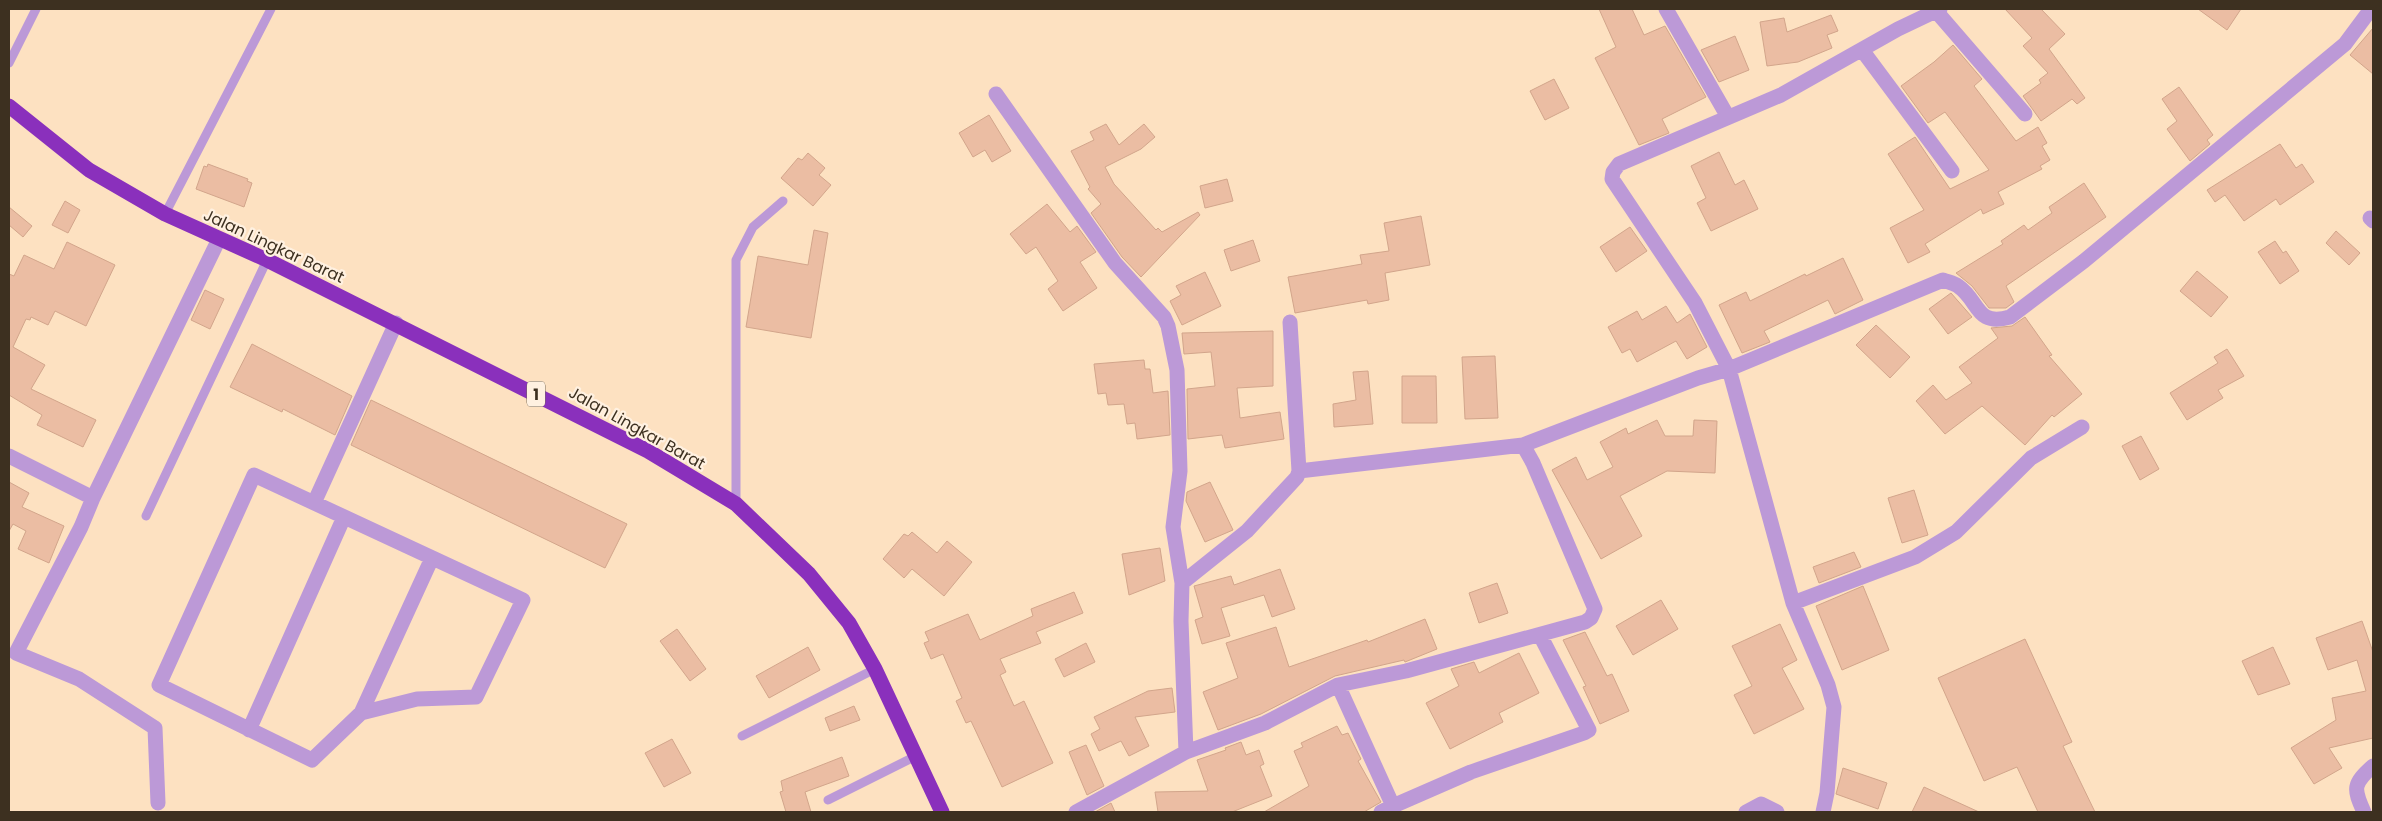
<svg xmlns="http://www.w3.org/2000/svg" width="2382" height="821" viewBox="0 0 2382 821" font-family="Poppins,sans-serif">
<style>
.building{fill:#ebbda3;stroke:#d2a58b}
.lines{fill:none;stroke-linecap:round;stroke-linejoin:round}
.lane{stroke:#bc99d7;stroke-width:9}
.street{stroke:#bc99d7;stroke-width:15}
.highway{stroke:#8a30bc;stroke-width:15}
.labels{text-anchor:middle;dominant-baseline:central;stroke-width:4.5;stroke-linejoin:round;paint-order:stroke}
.shield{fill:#fff1e1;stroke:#776a5a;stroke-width:1}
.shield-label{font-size:15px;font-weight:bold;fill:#3d3020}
.street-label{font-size:16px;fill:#3d3020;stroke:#fff1e1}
</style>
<rect width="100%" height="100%" fill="#fde1c1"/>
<path class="building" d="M 1599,9 L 1632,9 L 1644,35 L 1665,26 L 1706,97 L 1662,119 L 1669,133 L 1639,145 L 1595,58 L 1616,47 Z
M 2005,9 L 2041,9 L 2065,34 L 2049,49 L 2085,98 L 2077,104 L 2072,99 L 2041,121 L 2023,96 L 2041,83 L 2039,80 L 2048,73 L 2023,46 L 2032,38 Z
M 2198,9 L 2241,9 L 2227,30 Z
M 1831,15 L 1838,31 L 1827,35 L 1832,48 L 1798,62 L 1767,66 L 1760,22 L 1784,18 L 1787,32 Z
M 2373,28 L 2373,74 L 2350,55 Z
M 1735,36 L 1749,70 L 1719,82 L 1701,50 Z
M 1953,45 L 1982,79 L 1974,86 L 2016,141 L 2038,127 L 2047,143 L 2042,146 L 2050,160 L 2040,166 L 2042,169 L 1998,192 L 2004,204 L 1983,214 L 1981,209 L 1925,244 L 1930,252 L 1908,263 L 1890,228 L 1924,210 L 1888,154 L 1915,137 L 1950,189 L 1989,170 L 1945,112 L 1928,123 L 1901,86 L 1934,62 Z
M 1554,79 L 1569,108 L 1545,120 L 1530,91 Z
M 2179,87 L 2213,135 L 2207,140 L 2210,144 L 2190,161 L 2167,129 L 2177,121 L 2162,99 Z
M 989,115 L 1011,151 L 992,162 L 985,150 L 973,157 L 959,133 Z
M 1106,124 L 1119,145 L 1144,124 L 1155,137 L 1141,149 L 1105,167 L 1114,184 L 1156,230 L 1158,228 L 1162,232 L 1198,212 L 1200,215 L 1141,277 L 1122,257 L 1091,213 L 1101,204 L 1088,189 L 1090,187 L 1071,151 L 1094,140 L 1090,132 Z
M 2280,144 L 2296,168 L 2302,164 L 2314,182 L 2280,205 L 2276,199 L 2244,221 L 2225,195 L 2215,202 L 2207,190 Z
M 1719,152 L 1735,185 L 1744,180 L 1758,209 L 1711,231 L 1697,203 L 1706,198 L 1691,166 Z
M 808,153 L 825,168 L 819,175 L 831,185 L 813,206 L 781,178 L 798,158 L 802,160 Z
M 208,164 L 248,179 L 247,181 L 252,183 L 244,207 L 196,189 L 204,166 L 207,167 Z
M 1227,179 L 1233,201 L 1205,208 L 1200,186 Z
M 2084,183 L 2106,217 L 2006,286 L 2014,302 L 2006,308 L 1989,308 L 1972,286 L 1956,273 L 2003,244 L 2001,241 L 2024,225 L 2028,230 L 2052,213 L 2049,207 Z
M 65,201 L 80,210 L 68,233 L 52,225 Z
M 1047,204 L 1070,232 L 1077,226 L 1096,252 L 1080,262 L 1097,288 L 1063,311 L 1048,289 L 1058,281 L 1036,247 L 1026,254 L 1010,234 Z
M 9,207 L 32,226 L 23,237 L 9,225 Z
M 1421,216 L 1430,265 L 1385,273 L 1389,300 L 1368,304 L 1367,300 L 1295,313 L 1288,277 L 1362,264 L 1360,255 L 1389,251 L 1384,223 Z
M 1630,227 L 1647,251 L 1616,272 L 1600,247 Z
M 814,230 L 828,233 L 811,338 L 746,327 L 758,256 L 808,265 Z
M 2336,231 L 2360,253 L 2349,265 L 2326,243 Z
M 1253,240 L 1260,261 L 1231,271 L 1224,250 Z
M 2275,241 L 2283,253 L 2286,251 L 2299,271 L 2280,284 L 2258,252 Z
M 67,242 L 115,265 L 86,326 L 55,311 L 48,325 L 31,317 L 30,320 L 26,319 L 13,347 L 45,365 L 31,389 L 96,420 L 83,447 L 37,425 L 42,415 L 9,395 L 9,274 L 14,276 L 24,255 L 54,269 Z
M 1843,258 L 1863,300 L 1835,314 L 1828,300 L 1764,331 L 1770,342 L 1742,353 L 1719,305 L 1746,292 L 1750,301 L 1805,274 L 1806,276 Z
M 2197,271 L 2228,297 L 2211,317 L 2180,291 Z
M 1205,272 L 1221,306 L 1182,325 L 1170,301 L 1181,295 L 1176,286 Z
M 205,290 L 224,299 L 210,329 L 191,320 Z
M 1951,293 L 1972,317 L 1948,334 L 1929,309 Z
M 1666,306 L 1677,323 L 1690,314 L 1707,347 L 1687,359 L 1676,341 L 1637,362 L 1630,349 L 1622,353 L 1608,327 L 1637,311 L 1642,320 Z
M 2025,317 L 2052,355 L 2049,356 L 2082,394 L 2054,417 L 2052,415 L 2025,445 L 1982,406 L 1945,434 L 1916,401 L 1933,385 L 1946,400 L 1972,383 L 1959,367 L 1998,338 L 1991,328 L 2012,326 Z
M 1876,325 L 1910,357 L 1890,378 L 1856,345 Z
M 1273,331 L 1273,386 L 1237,388 L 1240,418 L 1280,412 L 1284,439 L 1225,448 L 1222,435 L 1188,439 L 1187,389 L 1215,386 L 1211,352 L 1184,354 L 1182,333 Z
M 252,344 L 352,396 L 335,435 L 283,409 L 282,412 L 230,387 Z
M 2227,349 L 2244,376 L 2218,390 L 2223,398 L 2187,420 L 2170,393 L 2218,363 L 2214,357 Z
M 1495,356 L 1498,418 L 1465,419 L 1462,357 Z
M 1144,360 L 1145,369 L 1150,369 L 1153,393 L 1168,391 L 1170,435 L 1137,439 L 1135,423 L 1127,424 L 1124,404 L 1108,405 L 1106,393 L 1098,394 L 1094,364 Z
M 1368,371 L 1373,424 L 1334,427 L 1333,404 L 1356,400 L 1353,372 Z
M 1402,376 L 1436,376 L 1437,423 L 1402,423 Z
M 371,400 L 627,524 L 605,568 L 351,445 Z
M 1657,420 L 1665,436 L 1693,436 L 1694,420 L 1717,421 L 1715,473 L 1667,471 L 1620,496 L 1642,536 L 1601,559 L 1552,470 L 1576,457 L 1587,480 L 1613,467 L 1600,442 L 1626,428 L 1628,434 Z
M 2141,436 L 2159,469 L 2140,480 L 2122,446 Z
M 9,482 L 29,493 L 22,507 L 64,526 L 49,563 L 18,549 L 26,531 L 13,524 L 9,531 Z
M 1210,482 L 1233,530 L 1205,542 L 1186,501 L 1187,492 Z
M 1914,490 L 1928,535 L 1902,543 L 1888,498 Z
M 912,532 L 937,553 L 947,541 L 972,562 L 944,596 L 912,569 L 904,578 L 883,559 L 904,534 L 908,536 Z
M 1160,548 L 1165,581 L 1129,595 L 1122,554 Z
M 1854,552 L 1861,567 L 1819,583 L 1813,567 Z
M 1280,569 L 1295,609 L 1272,617 L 1264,595 L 1221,608 L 1230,636 L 1202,644 L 1195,620 L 1203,617 L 1194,586 L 1231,576 L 1234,585 Z
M 1497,583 L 1508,613 L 1479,623 L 1469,593 Z
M 1863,586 L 1889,650 L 1842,670 L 1816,606 Z
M 1074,592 L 1083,613 L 1036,632 L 1041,643 L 1000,659 L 1006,672 L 1000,675 L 1014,706 L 1024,701 L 1053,763 L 1002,787 L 971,721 L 966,723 L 956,701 L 962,698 L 943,654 L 931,659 L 924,643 L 929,641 L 925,632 L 968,614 L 980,640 L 1033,616 L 1031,609 Z
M 1661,600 L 1678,629 L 1633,655 L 1616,626 Z
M 1425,619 L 1437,649 L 1405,662 L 1404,660 L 1335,676 L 1261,714 L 1218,730 L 1203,692 L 1238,678 L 1226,643 L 1276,627 L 1289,667 L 1367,640 L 1368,642 Z
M 2362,621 L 2373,652 L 2373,738 L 2329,748 L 2342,768 L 2314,784 L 2291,748 L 2336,720 L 2332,698 L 2366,691 L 2357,660 L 2328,670 L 2316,638 Z
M 1780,624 L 1797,660 L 1782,668 L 1804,709 L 1754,734 L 1734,695 L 1752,686 L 1732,646 Z
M 677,629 L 706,669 L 690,681 L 660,641 Z
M 1585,632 L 1607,676 L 1612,674 L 1629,711 L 1600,724 L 1583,687 L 1586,686 L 1563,640 Z
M 2025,639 L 2072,742 L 2063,746 L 2095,812 L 2038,812 L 2017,767 L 1984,781 L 1938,678 Z
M 1086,643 L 1095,662 L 1064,677 L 1055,659 Z
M 808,647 L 820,670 L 769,698 L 756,676 Z
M 2273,647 L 2290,684 L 2258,695 L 2242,661 Z
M 1519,653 L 1539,693 L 1499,713 L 1503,722 L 1450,749 L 1426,703 L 1459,686 L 1451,669 L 1474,662 L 1479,673 Z
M 1172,688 L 1175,712 L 1135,717 L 1149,746 L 1129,756 L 1121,741 L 1099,751 L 1091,734 L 1100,729 L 1094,717 L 1148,691 Z
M 854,706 L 860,720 L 830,731 L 825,718 Z
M 1337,726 L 1342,735 L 1348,733 L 1361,759 L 1358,761 L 1381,802 L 1364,812 L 1264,812 L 1309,786 L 1294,751 L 1303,747 L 1301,743 Z
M 672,739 L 691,773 L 664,787 L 645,753 Z
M 1241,742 L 1246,755 L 1259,750 L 1264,764 L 1260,766 L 1272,796 L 1232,812 L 1158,812 L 1155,792 L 1208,791 L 1197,760 L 1226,750 L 1225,748 Z
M 1086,745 L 1104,786 L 1087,795 L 1069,752 Z
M 842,757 L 849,776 L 805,792 L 811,812 L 786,812 L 780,792 L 783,791 L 781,781 Z
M 1843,768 L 1887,783 L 1878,809 L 1836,794 Z
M 1924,787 L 1979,812 L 1912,812 Z
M 1111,803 L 1115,812 L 1095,812 Z"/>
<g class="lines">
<path class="lane" d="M 9,63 L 36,9
M 165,214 L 271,9
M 736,504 L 736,260 L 753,227 L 783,201
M 146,516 L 267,260
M 742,736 L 875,669
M 828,800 L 916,756"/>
<path class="street" d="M 1666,9 L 1728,117
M 1936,11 L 2025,114
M 1862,50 L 1952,171
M 996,94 L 1115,263 L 1164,317 L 1168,326 L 1177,370 L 1180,471 L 1173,527 L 1182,583
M 2370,218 L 2373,221
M 9,456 L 93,498
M 1299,471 L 1523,445 L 1698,378 L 1729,369 L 1943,280 C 1948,282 1954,283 1958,286 C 1980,301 1975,327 2010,317 L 2084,261 L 2345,44 L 2371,9
M 254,475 L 523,600 L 476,697 L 417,699 L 361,713 L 312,760 L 159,685 Z
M 314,503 L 396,323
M 1793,603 L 1915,557 L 1956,532 L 2031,458 L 2082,427
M 1338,685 L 1393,806 L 1381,812
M 361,713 L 432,558
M 249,730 L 344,517
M 1186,752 L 1265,723 L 1338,685 L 1406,671 L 1585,622 L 1591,618 L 1595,609 L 1533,463 L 1523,445
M 158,803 L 155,728 L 79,679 L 16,653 L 81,527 L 93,498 L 219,239
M 1393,806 L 1471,772 L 1584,733 L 1589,730 L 1540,635
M 1076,812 L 1186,752 L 1181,621 L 1182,583 L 1247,531 L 1297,477 L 1299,471 L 1290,322
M 1746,812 L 1761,804 L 1777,812
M 1823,812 L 1827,793 L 1834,707 L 1828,685 L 1793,603 L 1729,369 L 1695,303 L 1612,179 L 1613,172 L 1619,164 L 1781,95 L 1898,29 L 1940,9
M 2364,812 C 2353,788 2353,784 2373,766"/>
<path class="highway" d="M 9,106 L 89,170 L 165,214 L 267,260 L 648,451 L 736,504 L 809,574 L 849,623 L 875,669 L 942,812"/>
</g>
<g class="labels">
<rect class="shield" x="527" y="381.5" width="18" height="25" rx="4"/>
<g class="shield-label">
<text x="536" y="394">1</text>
</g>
<g class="street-label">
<text transform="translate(274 246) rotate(25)">Jalan Lingkar Barat</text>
<text transform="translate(637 428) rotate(29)">Jalan Lingkar Barat</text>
</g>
</g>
<rect width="2382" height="821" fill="none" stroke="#3d3020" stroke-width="20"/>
</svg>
